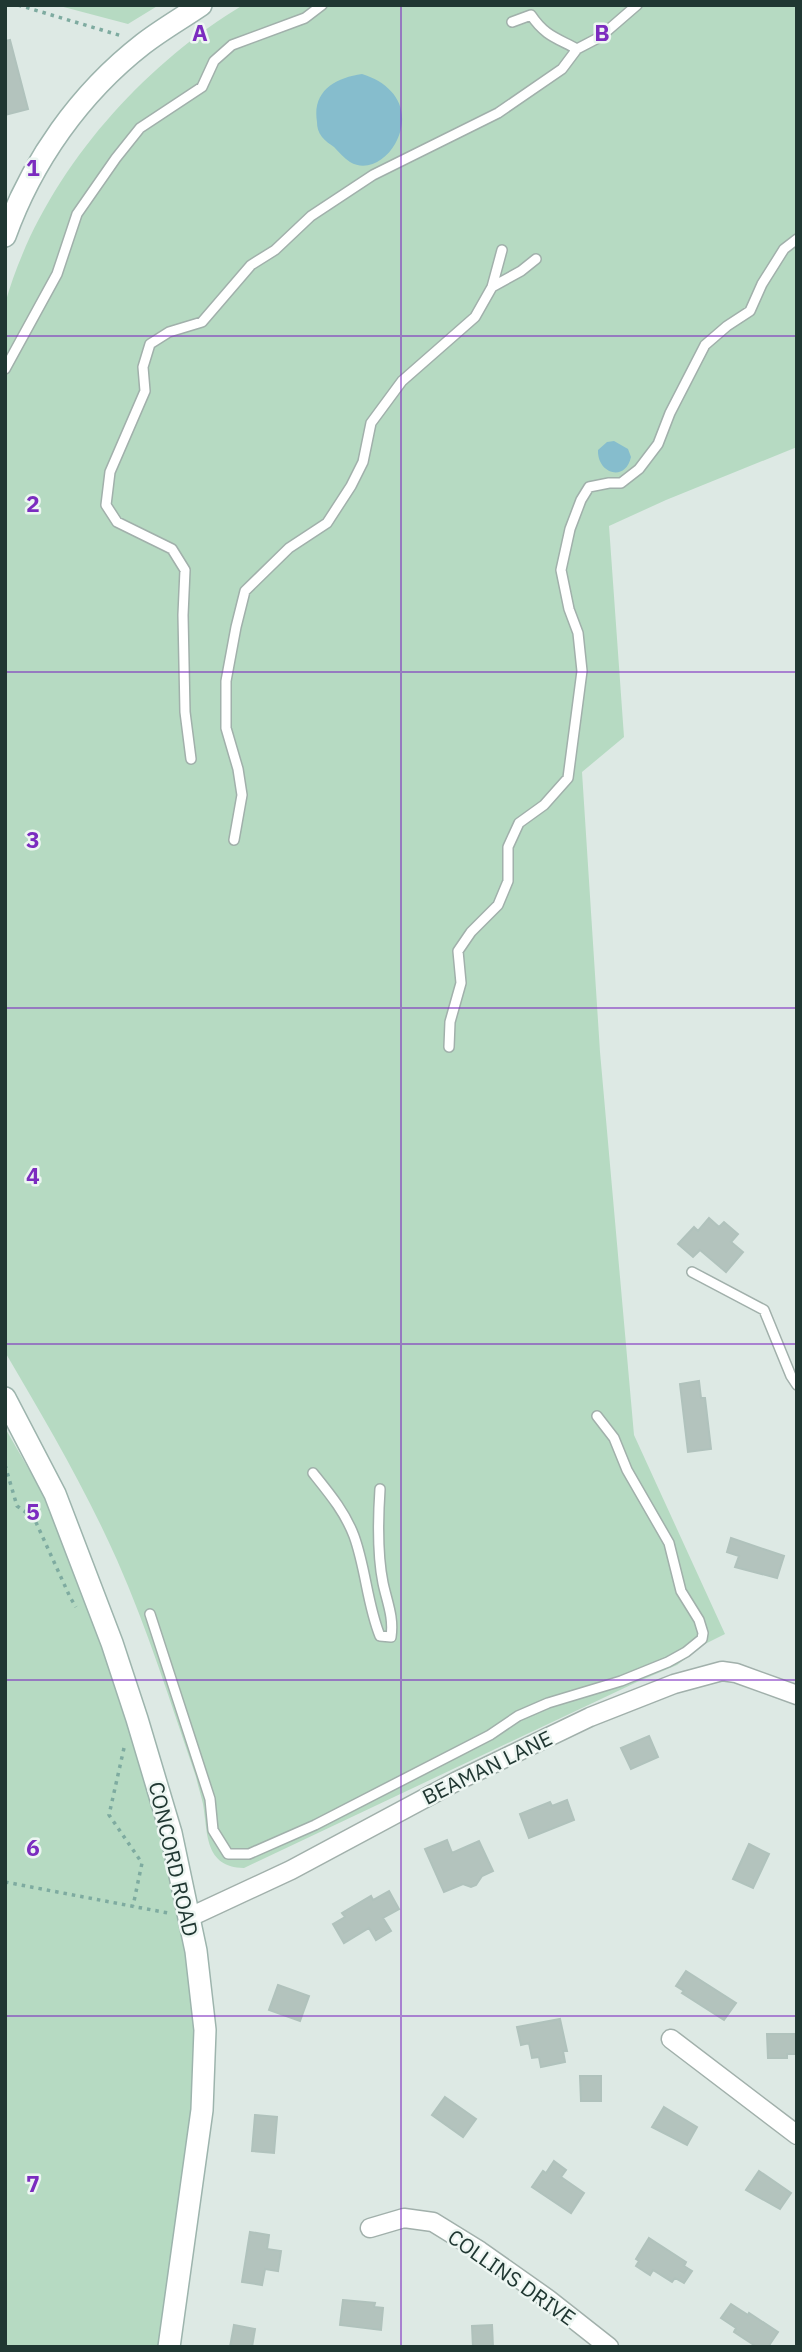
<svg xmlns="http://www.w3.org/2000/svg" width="802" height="2352" viewBox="0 0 802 2352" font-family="'IBM Plex Sans',sans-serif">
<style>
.green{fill:#b6dac2}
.water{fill:#86bdcd}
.building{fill:#b3c3bd;stroke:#b0c2bc;stroke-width:2}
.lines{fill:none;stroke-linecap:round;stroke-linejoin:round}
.lane-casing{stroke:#a1b0ab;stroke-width:12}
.street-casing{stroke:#a1b0ab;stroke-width:21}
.secondary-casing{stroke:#9db4ad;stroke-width:24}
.path{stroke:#7eaba0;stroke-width:3.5;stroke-dasharray:3.5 5;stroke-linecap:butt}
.lane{stroke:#fff;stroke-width:9}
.street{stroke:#fff;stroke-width:18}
.secondary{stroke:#fff;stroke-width:21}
.grid{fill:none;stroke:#7b2cbf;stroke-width:2;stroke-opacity:0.55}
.labels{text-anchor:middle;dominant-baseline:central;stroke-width:5;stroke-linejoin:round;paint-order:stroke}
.street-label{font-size:21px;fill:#203732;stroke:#edf6f2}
.grid-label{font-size:23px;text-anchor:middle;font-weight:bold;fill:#7b2cbf;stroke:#edf6f2;stroke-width:5;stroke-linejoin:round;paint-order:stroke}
</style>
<rect width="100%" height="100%" fill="#dde9e4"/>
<path class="green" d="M 56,5 L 159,5 L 128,24 Z
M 243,5 L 797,5 L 797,447 L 666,500 L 609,526 L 624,737 L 582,772 L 600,1052 L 634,1435 L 725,1634 L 705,1644 L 677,1665 L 637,1682 L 244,1868 C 204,1867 208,1833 203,1804 C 201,1795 198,1786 196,1777 C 171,1704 148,1630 117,1560 C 85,1488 45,1420 5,1352 L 5,304 C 39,182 135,70 243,5 Z
M 5,1428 L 68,1537 L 94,1594 L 178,1896 L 201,2065 L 166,2347 L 5,2347 Z"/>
<path class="water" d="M 362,74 C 395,84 413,111 395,144 C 386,160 367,172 350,162 C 344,158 339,152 334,147 C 330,144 325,141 322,137 C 318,132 317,127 317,122 C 312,91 335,78 362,74 Z
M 614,441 L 628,449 L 631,457 C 625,483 597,473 598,450 L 607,442 Z"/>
<path class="building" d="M 10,40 L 28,109 L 5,115 L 5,41 Z
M 709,1218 L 719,1227 L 724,1222 L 738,1234 L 731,1242 L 743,1252 L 726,1272 L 700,1250 L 693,1257 L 678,1244 L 694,1227 L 698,1231 Z
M 699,1381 L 701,1398 L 705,1398 L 711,1449 L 688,1452 L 680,1384 Z
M 731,1538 L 784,1556 L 777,1578 L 735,1567 L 739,1556 L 727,1552 Z
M 649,1736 L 658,1757 L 631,1769 L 621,1748 Z
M 567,1800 L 574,1820 L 529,1838 L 520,1814 L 550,1802 L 552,1806 Z
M 447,1840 L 452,1853 L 479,1841 L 493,1871 L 482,1876 L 476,1885 L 471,1887 L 463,1884 L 444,1892 L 425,1849 Z
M 749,1844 L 769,1854 L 753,1888 L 733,1879 Z
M 389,1891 L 399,1909 L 383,1918 L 391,1931 L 376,1940 L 369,1928 L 344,1943 L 333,1924 L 345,1917 L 342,1913 L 371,1896 L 373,1900 Z
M 686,1971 L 736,2003 L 724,2020 L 682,1993 L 684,1991 L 676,1986 Z
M 278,1985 L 309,1996 L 300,2021 L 269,2010 Z
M 560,2019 L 567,2051 L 563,2051 L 565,2062 L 541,2067 L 539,2057 L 532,2058 L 529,2043 L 521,2045 L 517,2027 Z
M 767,2034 L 797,2034 L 797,2054 L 787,2054 L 787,2058 L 768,2058 Z
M 580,2076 L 601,2076 L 601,2101 L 581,2101 Z
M 445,2097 L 476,2119 L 463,2137 L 432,2115 Z
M 664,2107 L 697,2127 L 687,2145 L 652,2127 Z
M 255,2115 L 277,2117 L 274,2153 L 252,2151 Z
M 554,2161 L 566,2170 L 561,2177 L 584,2193 L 571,2213 L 532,2187 L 543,2171 L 546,2173 Z
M 759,2171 L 791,2193 L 780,2209 L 746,2190 Z
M 250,2232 L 269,2235 L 267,2249 L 281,2251 L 278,2271 L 265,2269 L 262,2285 L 242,2282 Z
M 649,2238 L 686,2262 L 684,2266 L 692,2271 L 684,2283 L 675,2278 L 672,2282 L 653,2270 L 650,2275 L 636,2266 L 639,2261 L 636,2259 Z
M 343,2300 L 375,2303 L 374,2307 L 383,2308 L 381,2330 L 340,2325 Z
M 731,2304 L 748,2315 L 749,2313 L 778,2332 L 768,2347 L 757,2347 L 734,2332 L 736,2328 L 721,2318 Z
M 234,2325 L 255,2329 L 252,2347 L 230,2347 Z
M 492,2325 L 493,2347 L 473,2347 L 472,2326 Z"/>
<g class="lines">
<defs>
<path id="lane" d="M 512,22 L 531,15 C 545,36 557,38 577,49
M 492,287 L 502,250
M 5,369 L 57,274 L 77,214 L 116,158 L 140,128 L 202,87 L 214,61 L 232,45 L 305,18 L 322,5
M 191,759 L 185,712 L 183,615 L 185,570 L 172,549 L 117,522 L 106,505 L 110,472 L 145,391 L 143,367 L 150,344 L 169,332 L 202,322 L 251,265 L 275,250 L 311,216 L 373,175 L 498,113 L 562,69 L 577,49 L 600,37 L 637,5
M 234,840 L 242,795 L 238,769 L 226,728 L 226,681 L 236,627 L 245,591 L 289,548 L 327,523 L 351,486 L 363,462 L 371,423 L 402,381 L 475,317 L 492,287 L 521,271 L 536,259
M 449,1047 L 450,1022 L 461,983 L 458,951 L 471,932 L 498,905 L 508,881 L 508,847 L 519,823 L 544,805 L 568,778 L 582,671 L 578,633 L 569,609 L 561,570 L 570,529 L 581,500 L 589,487 L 609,483 L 621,483 L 639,469 L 658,444 L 670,413 L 705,345 L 727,326 L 750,311 L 762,284 L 784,249 L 797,239
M 692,1272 L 764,1310 L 791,1376 L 797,1385
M 313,1473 C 329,1493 345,1512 354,1536 C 366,1569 367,1604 380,1636 L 391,1637 C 394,1617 387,1602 383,1583 C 377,1553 378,1519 380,1489
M 150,1614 L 210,1799 L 213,1830 L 228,1854 L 249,1854 L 315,1825 L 490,1735 L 518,1716 L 548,1703 L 621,1681 L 668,1662 L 686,1652 L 702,1639 L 703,1633 L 699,1620 L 681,1591 L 669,1543 L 627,1470 L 614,1438 L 597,1416"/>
<path id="street" d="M 190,1917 L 291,1870 L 457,1781 L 590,1717 L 674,1684 L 722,1671 L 736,1673 L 797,1695
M 671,2039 L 797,2135
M 370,2228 L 404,2218 L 433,2222 L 480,2251 L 548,2299 L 609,2347"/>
<path id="secondary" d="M 5,236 C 32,161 80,93 143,44 C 161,30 182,18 201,5
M 5,1398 L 55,1494 L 112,1643 L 137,1719 L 171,1833 L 196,1951 L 205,2030 L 202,2110 L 169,2347"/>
</defs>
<use href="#lane" class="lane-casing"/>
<use href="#street" class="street-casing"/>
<use href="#secondary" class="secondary-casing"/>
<path class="path" d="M 18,5 L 122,36
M 5,1465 L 17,1506 L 34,1518 L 70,1597 L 76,1607
M 124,1748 L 109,1815 L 142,1863 L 133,1906
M 5,1882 L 168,1913"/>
<use href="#lane" class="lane"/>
<use href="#street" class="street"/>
<use href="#secondary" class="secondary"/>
</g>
<path class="grid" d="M 401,5 L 401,2347M 5,336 L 797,336M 5,672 L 797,672M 5,1008 L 797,1008M 5,1344 L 797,1344M 5,1680 L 797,1680M 5,2016 L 797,2016"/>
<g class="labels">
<g class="street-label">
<text transform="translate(487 1767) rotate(-26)">BEAMAN LANE</text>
<text transform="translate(174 1859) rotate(77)">CONCORD ROAD</text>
<text transform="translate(512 2277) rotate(35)">COLLINS DRIVE</text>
</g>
</g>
<g class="grid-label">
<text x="200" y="41">A</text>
<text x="602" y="41">B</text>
<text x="33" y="176">1</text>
<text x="33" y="512">2</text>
<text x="33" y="848">3</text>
<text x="33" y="1184">4</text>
<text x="33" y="1520">5</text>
<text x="33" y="1856">6</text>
<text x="33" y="2192">7</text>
</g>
<rect width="802" height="2352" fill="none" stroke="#203732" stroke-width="14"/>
</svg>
